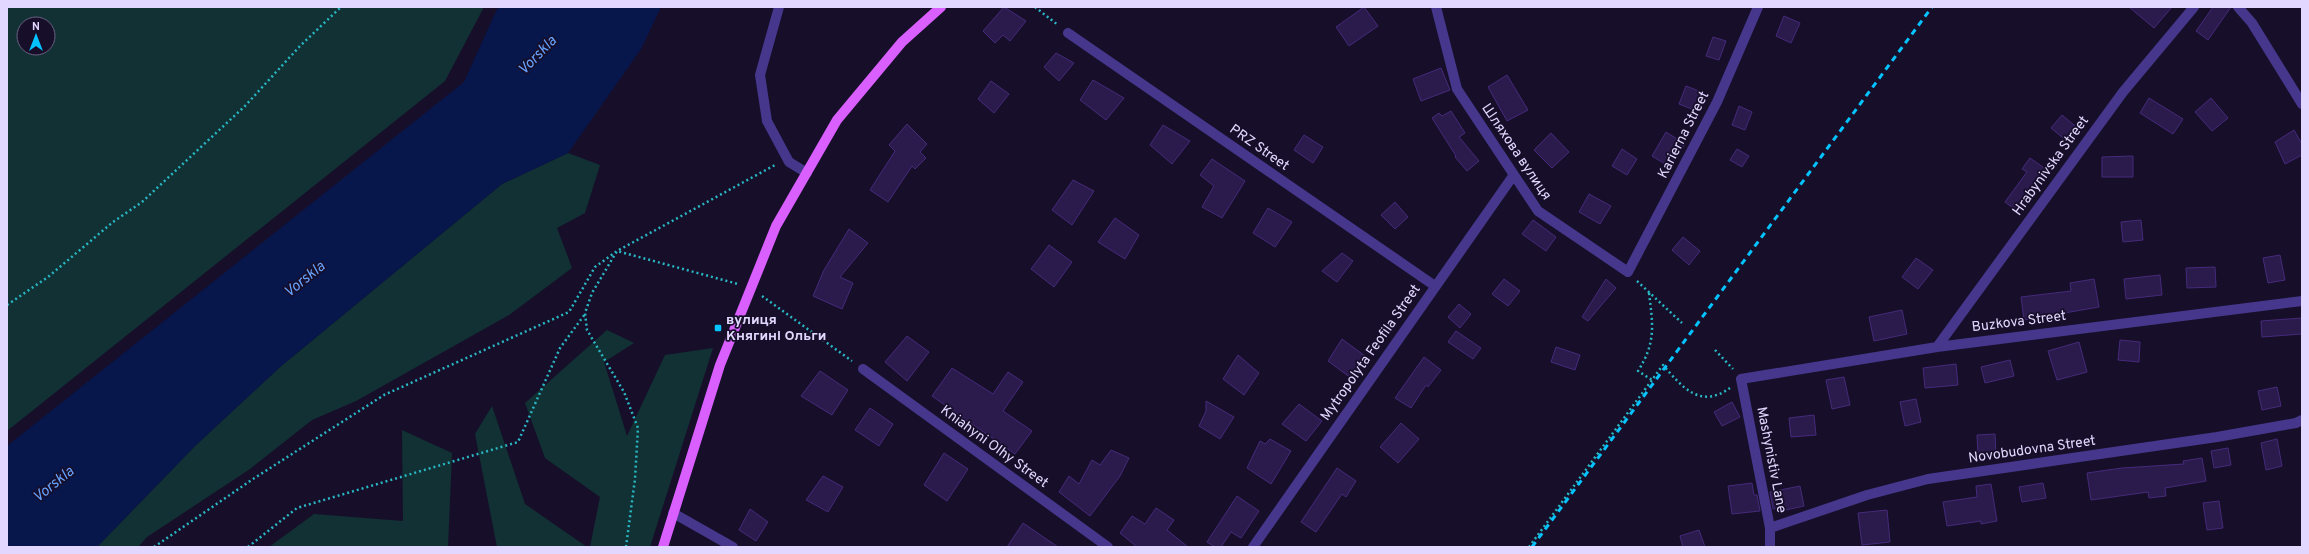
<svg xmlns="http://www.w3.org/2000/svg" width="2309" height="554" viewBox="0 0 2309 554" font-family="Overpass,sans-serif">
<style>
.green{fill:#113134;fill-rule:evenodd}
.water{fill:#07164b}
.building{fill:#2b1a4c;stroke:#452a7a}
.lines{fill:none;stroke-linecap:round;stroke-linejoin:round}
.path{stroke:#28b7c3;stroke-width:2.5;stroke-dasharray:2 3;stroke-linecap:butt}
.minor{stroke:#46378c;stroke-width:10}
.major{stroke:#d95fff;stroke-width:10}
.rail{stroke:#04c3ff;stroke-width:3;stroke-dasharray:6 5;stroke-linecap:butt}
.poi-dot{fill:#04c3ff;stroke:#170f2a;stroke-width:1.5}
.labels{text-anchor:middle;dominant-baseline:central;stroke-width:3.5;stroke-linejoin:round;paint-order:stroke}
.street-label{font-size:14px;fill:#e2d8ff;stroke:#170f2a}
.poi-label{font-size:14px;font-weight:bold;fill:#e2d8ff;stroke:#170f2a;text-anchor:start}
.water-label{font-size:15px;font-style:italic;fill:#66a3ff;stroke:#170f2a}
</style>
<rect width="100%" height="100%" fill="#170f2a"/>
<path class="green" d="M 7,7 L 484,7 L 445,81 L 7,431 ZM 24,24 L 48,24 L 48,48 L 24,48 Z
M 568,153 L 600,165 L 585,213 L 557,228 L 572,268 L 509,315 L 356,401 L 312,420 L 250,469 L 147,537 L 138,547 L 97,547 L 195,446 L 280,367 L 502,184 Z
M 607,330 L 634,343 L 604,362 L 627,436 L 665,355 L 713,348 L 650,547 L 590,547 L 600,497 L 545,458 L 525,403 Z
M 492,406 L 525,504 L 587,547 L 497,547 L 475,434 Z
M 402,430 L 452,453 L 448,547 L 269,547 L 314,514 L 403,521 Z"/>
<path class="water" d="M 498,7 L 661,7 L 641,49 L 568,153 L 502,184 L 280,367 L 195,446 L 97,547 L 7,547 L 7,446 L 464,82 Z"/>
<path class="building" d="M 1004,7 L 1026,21 L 1010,41 L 1003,35 L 995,43 L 983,31 Z
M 1364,7 L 1378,26 L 1349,46 L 1336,27 Z
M 2129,7 L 2172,7 L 2154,28 Z
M 2213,7 L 2231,7 L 2208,40 L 2196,31 Z
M 1784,16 L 1800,23 L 1791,43 L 1776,36 Z
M 1713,37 L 1726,41 L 1719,60 L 1706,56 Z
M 1056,53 L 1074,63 L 1059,81 L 1044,67 Z
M 1441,68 L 1450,90 L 1421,101 L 1413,79 Z
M 1507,75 L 1528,110 L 1507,121 L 1488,87 Z
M 1093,80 L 1124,98 L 1106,120 L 1080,100 Z
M 991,81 L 1009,94 L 994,113 L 978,99 Z
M 1686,86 L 1704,93 L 1697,111 L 1679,104 Z
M 2149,98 L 2183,119 L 2173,134 L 2140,113 Z
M 2211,98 L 2228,118 L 2212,131 L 2195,112 Z
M 1739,106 L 1752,112 L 1745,130 L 1732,125 Z
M 1451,111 L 1465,133 L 1459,137 L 1479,161 L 1467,171 L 1455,157 L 1456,156 L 1432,118 L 1439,113 L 1442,116 Z
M 2062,115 L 2080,130 L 2069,143 L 2051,128 Z
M 907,124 L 927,144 L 920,152 L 926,158 L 915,169 L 912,166 L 888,202 L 870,190 L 895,151 L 889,145 Z
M 1163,125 L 1190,141 L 1172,164 L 1150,145 Z
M 2294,130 L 2302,144 L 2302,155 L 2285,164 L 2275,142 Z
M 1666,132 L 1685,144 L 1670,167 L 1652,156 Z
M 1551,133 L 1569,152 L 1552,168 L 1534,150 Z
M 1304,135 L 1323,147 L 1313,163 L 1294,150 Z
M 1622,149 L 1637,159 L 1627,175 L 1612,166 Z
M 1737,149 L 1749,156 L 1742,167 L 1730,160 Z
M 2133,156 L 2133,177 L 2102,177 L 2102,157 Z
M 2030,158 L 2047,170 L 2017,211 L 2005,202 L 2027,172 L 2022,169 Z
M 1212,159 L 1245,181 L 1222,218 L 1202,207 L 1214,186 L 1200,175 Z
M 1073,180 L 1094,191 L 1072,225 L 1052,210 Z
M 1589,194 L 1611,206 L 1600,224 L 1579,212 Z
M 1395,202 L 1408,217 L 1395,229 L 1381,215 Z
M 1268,208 L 1292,222 L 1275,247 L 1253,233 Z
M 1115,218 L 1139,235 L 1125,259 L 1098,242 Z
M 1533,220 L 1556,237 L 1546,251 L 1522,234 Z
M 2141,220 L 2143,240 L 2123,242 L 2121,222 Z
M 849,229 L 868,243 L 840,277 L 853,283 L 842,309 L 813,296 L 824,270 Z
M 1683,237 L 1700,251 L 1689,265 L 1672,250 Z
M 1049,245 L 1072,262 L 1054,287 L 1031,269 Z
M 1342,253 L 1353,261 L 1337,282 L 1322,271 Z
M 2280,255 L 2285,280 L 2268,283 L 2263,258 Z
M 1916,258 L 1933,270 L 1918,289 L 1902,277 Z
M 2215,267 L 2216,287 L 2187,288 L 2186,268 Z
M 2160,275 L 2162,295 L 2126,299 L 2124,279 Z
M 1504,279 L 1520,291 L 1508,306 L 1492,294 Z
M 1606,279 L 1616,288 L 1588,321 L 1582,317 Z
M 2094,279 L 2099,307 L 2024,320 L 2021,297 L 2071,291 L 2070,283 Z
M 1459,304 L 1471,314 L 1460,328 L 1448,317 Z
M 1902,310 L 1907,334 L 1874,341 L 1869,317 Z
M 2302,318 L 2302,334 L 2262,337 L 2261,321 Z
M 1456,331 L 1481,348 L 1473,359 L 1448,342 Z
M 907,336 L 929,352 L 907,381 L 885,362 Z
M 1342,339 L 1365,356 L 1351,378 L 1328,361 Z
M 2120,340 L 2140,342 L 2139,362 L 2118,360 Z
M 2079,342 L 2087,372 L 2057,380 L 2048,351 Z
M 1556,347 L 1580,355 L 1575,370 L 1551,362 Z
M 1238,355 L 1259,373 L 1244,395 L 1223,379 Z
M 1424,357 L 1441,370 L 1428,387 L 1426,385 L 1411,408 L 1395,398 Z
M 2010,360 L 2014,376 L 1985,383 L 1981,367 Z
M 1956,364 L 1958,385 L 1925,388 L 1923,368 Z
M 952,368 L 993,394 L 1008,372 L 1023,382 L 1003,411 L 1032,431 L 1015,454 L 932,396 Z
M 820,371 L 848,390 L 832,415 L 801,396 Z
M 1844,377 L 1850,405 L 1832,409 L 1826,380 Z
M 2277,387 L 2281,406 L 2262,410 L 2258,391 Z
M 1916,399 L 1921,422 L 1905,426 L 1900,402 Z
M 1206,401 L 1234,417 L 1220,439 L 1199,426 L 1206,411 Z
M 1732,402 L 1740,417 L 1722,426 L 1714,412 Z
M 1299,404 L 1322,421 L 1306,441 L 1282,424 Z
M 870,408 L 893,424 L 879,446 L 855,430 Z
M 1814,415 L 1816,435 L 1791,437 L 1789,418 Z
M 1401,423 L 1419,439 L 1398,463 L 1380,447 Z
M 1995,434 L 1996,455 L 1978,456 L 1977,435 Z
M 1270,439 L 1291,451 L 1271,484 L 1247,468 L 1260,441 L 1265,444 Z
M 2277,439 L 2282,466 L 2266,470 L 2261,443 Z
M 2228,448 L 2231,465 L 2214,468 L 2211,451 Z
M 1111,450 L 1129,458 L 1120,476 L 1090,516 L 1059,492 L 1069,476 L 1079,484 L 1092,460 L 1100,465 Z
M 944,453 L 968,469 L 947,501 L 924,485 Z
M 2202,458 L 2206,481 L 2165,488 L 2166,496 L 2149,498 L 2148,492 L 2091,500 L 2087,473 L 2122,468 L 2184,464 L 2183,461 Z
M 1337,468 L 1356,481 L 1346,497 L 1342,494 L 1316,532 L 1301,522 Z
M 823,476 L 843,487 L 828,512 L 806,500 Z
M 1752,483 L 1754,495 L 1757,495 L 1760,511 L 1732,514 L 1728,486 Z
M 2043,483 L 2046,498 L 2022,502 L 2019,487 Z
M 1991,484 L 1997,521 L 1981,524 L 1981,521 L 1947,526 L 1943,502 L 1977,497 L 1976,486 Z
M 1800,486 L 1804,506 L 1781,511 L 1780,508 L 1773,509 L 1770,492 Z
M 1237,496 L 1259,511 L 1241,538 L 1231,532 L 1221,547 L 1215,547 L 1207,542 Z
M 2219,501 L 2223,528 L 2207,530 L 2203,503 Z
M 1156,508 L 1174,520 L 1167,530 L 1188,547 L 1137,547 L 1120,533 L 1132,516 L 1145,524 Z
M 750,509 L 768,522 L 756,541 L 739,530 Z
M 1887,510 L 1890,542 L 1862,545 L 1858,513 Z
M 1023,523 L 1058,547 L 1007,547 Z
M 1699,530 L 1705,547 L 1683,547 L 1680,536 Z"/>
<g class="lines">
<path class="path" d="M 1035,7 L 1058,25
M 1637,281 L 1682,323
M 1649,293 C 1653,325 1656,343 1638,371 L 1652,380
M 762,296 L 852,361
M 7,305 L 48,277 L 113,222 L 142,202 L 245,106 L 300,46 L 341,7
M 1715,350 L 1733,369
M 154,547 L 253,479 L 384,395 L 569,312 L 595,267 L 617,251 L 738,284
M 248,547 L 297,508 L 518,442 L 560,348 L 585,314
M 626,547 L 635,479 L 638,428 L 624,392 L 587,330 L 585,313 L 592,293 L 617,251 L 775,165
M 1529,547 L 1663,365 C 1683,388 1700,409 1730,388"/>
<path class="minor" d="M 779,7 L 760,75 L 767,121 L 789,162 L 807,173
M 1436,7 L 1457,89 L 1538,211 L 1628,272 L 1717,102 L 1758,7
M 2238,7 L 2252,23 L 2302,104
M 1068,33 L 1435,286
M 1937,347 L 2123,92 L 2194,7
M 863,369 L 1108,547
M 673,513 L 733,547
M 1770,528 L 1867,495 L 1928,479 L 2217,437 L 2296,423 L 2302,420
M 1253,547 L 1513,176
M 1770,547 L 1770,528 L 1741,379 L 1937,347 L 2302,301"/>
<path class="major" d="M 663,547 L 720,365 L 776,226 L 837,120 L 902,42 L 941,7"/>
<path class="rail" d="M 1532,547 L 1932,7"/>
</g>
<rect class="poi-dot" x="714" y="324" width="8" height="8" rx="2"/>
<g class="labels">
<g class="street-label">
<text transform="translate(1684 135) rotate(-63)">Karierna Street</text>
<text transform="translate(1259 148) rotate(35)">PRZ Street</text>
<text transform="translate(1516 152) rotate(56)">Шляхова вулиця</text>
<text transform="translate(2051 166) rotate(-54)">Hrabynivska Street</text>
<text transform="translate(2019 322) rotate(-7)">Buzkova Street</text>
<text transform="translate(1371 353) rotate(-55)">Mytropolyta Feofila Street</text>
<text transform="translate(994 447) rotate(36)">Kniahyni Olhy Street</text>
<text transform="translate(2032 450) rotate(-8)">Novobudovna Street</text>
<text transform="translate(1771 460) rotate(79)">Mashynistiv Lane</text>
</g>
<g class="poi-label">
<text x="726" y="320">вулиця<tspan x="726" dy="16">Княгині Ольги</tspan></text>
</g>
<g class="water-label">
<text transform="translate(538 56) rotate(-46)">Vorskla</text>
<text transform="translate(305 280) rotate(-39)">Vorskla</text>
<text transform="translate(54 485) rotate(-39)">Vorskla</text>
</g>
</g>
<rect width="2309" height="554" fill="none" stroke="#e2d8ff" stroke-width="16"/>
<g transform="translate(36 36)"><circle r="19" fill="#170f2a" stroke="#685f7f"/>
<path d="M0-3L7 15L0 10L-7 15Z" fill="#04c3ff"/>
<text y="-6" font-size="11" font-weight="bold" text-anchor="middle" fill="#e2d8ff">N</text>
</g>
</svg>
